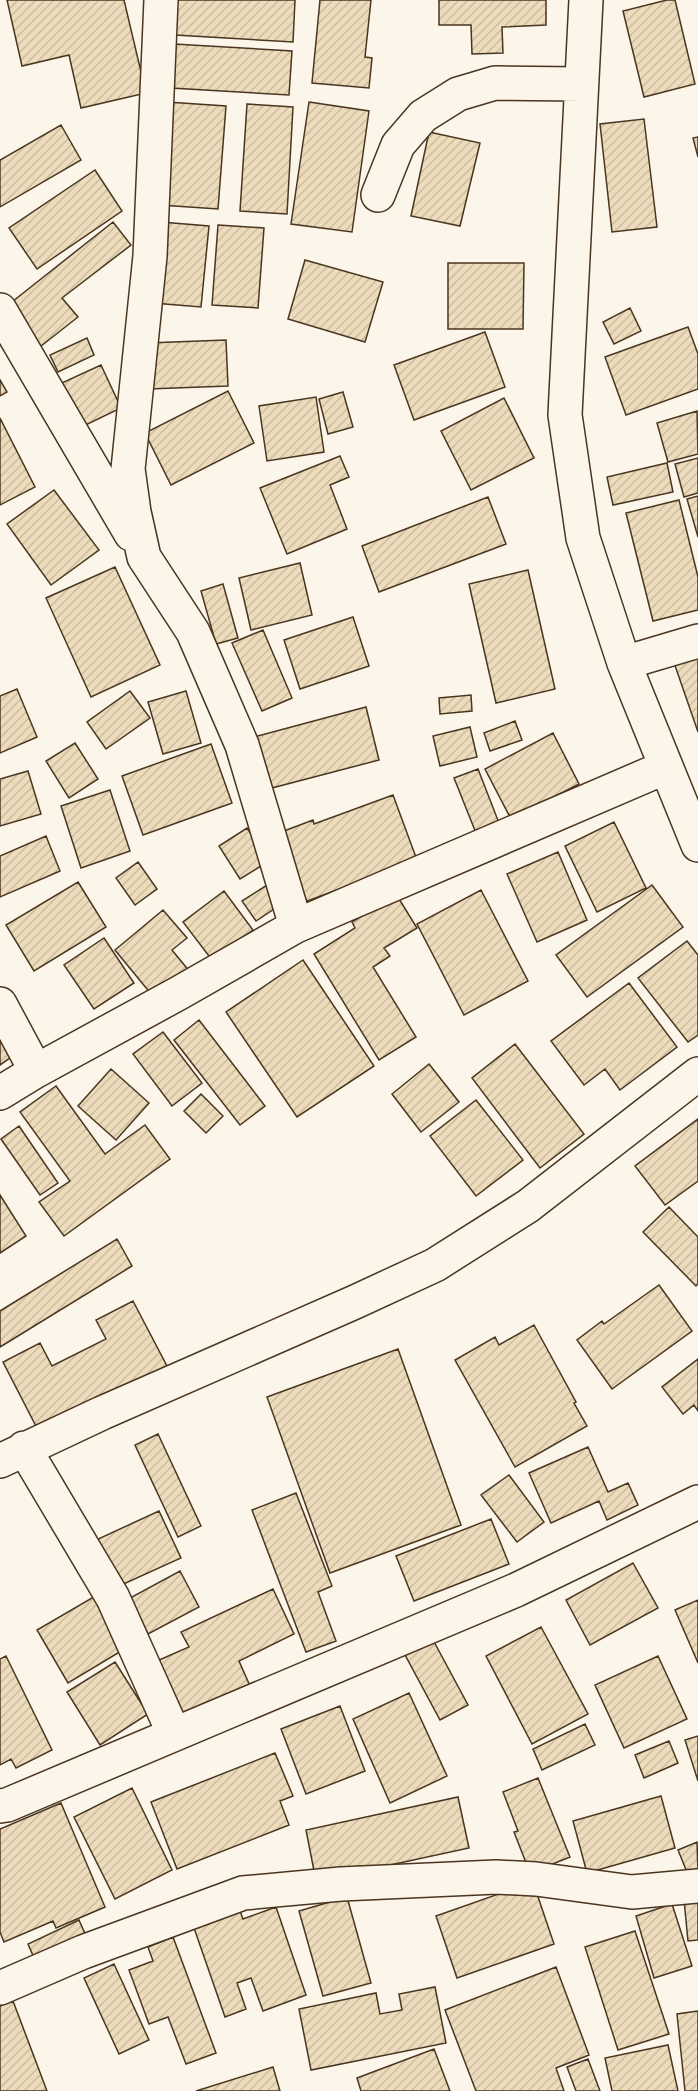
<svg xmlns="http://www.w3.org/2000/svg" width="698" height="2091" viewBox="0 0 698 2091" font-family="Quicksand,sans-serif">
<style>
.building{fill:url(#building-hatch);stroke:#4a3520;stroke-width:1.5}
.lines{fill:none;stroke-linecap:round;stroke-linejoin:round}
.minor-casing{stroke:#4a3520;stroke-width:36}
.minor{stroke:#fbf6e9;stroke-width:33}
</style>
<defs>
<pattern id="building-hatch" width="6" height="6" patternUnits="userSpaceOnUse" patternTransform="scale(1.5)"><rect width="6" height="6" fill="#ecdcbc"/><path d="M-1 1l2-2M0 6l6-6M5 7l2-2" fill="none" stroke="#ccbda1"/></pattern>
</defs>
<rect width="100%" height="100%" fill="#fbf6e9"/>
<path class="building" d="M 7,0 L 124,0 L 146,93 L 81,108 L 69,55 L 22,66 Z
M 177,0 L 295,0 L 293,42 L 175,35 Z
M 320,0 L 371,0 L 365,57 L 372,58 L 369,88 L 312,83 Z
M 439,0 L 546,0 L 546,25 L 502,27 L 503,53 L 472,54 L 471,25 L 439,25 Z
M 667,0 L 675,0 L 695,84 L 644,97 L 623,11 Z
M 174,44 L 292,51 L 289,95 L 171,88 Z
M 167,102 L 226,106 L 218,209 L 160,205 Z
M 309,102 L 369,111 L 352,232 L 291,224 Z
M 247,104 L 293,107 L 287,214 L 240,211 Z
M 644,119 L 657,227 L 612,232 L 600,124 Z
M 61,125 L 81,160 L 0,207 L 0,160 Z
M 429,132 L 480,143 L 460,226 L 411,216 Z
M 698,137 L 698,157 L 693,138 Z
M 95,170 L 122,211 L 37,269 L 9,228 Z
M 113,222 L 131,245 L 62,298 L 78,317 L 36,350 L 3,309 Z
M 161,222 L 209,226 L 201,307 L 153,303 Z
M 218,225 L 264,228 L 258,308 L 212,305 Z
M 305,260 L 383,282 L 365,342 L 288,319 Z
M 448,263 L 524,263 L 523,329 L 448,329 Z
M 630,308 L 641,331 L 614,344 L 603,322 Z
M 688,327 L 698,354 L 698,389 L 626,415 L 605,357 Z
M 485,332 L 505,387 L 414,420 L 394,365 Z
M 87,338 L 94,355 L 58,372 L 50,355 Z
M 226,340 L 228,386 L 148,389 L 147,343 Z
M 101,365 L 121,408 L 73,431 L 53,387 Z
M 0,380 L 7,392 L 0,396 Z
M 228,391 L 254,443 L 171,485 L 145,433 Z
M 343,392 L 353,427 L 328,434 L 319,399 Z
M 316,397 L 324,452 L 267,461 L 259,406 Z
M 504,398 L 534,458 L 471,490 L 441,431 Z
M 697,411 L 698,454 L 668,462 L 657,423 Z
M 0,418 L 35,487 L 0,505 Z
M 340,456 L 349,477 L 330,485 L 347,529 L 287,554 L 260,488 Z
M 698,458 L 698,493 L 684,497 L 675,464 Z
M 667,463 L 673,492 L 613,505 L 607,477 Z
M 54,490 L 99,550 L 51,585 L 7,524 Z
M 698,496 L 698,537 L 687,499 Z
M 488,497 L 506,544 L 379,592 L 362,546 Z
M 679,500 L 698,577 L 698,610 L 653,621 L 626,513 Z
M 300,563 L 312,615 L 251,630 L 239,578 Z
M 115,567 L 160,665 L 91,697 L 46,598 Z
M 528,570 L 555,689 L 496,703 L 469,584 Z
M 223,584 L 238,638 L 216,644 L 201,591 Z
M 353,617 L 369,666 L 300,689 L 284,640 Z
M 263,630 L 292,698 L 262,711 L 232,643 Z
M 698,644 L 698,732 L 671,654 Z
M 17,689 L 37,737 L 0,753 L 0,696 Z
M 130,691 L 150,718 L 106,749 L 87,722 Z
M 186,691 L 201,743 L 163,754 L 148,702 Z
M 471,695 L 472,711 L 440,714 L 439,698 Z
M 366,707 L 379,760 L 268,789 L 254,737 Z
M 515,721 L 522,740 L 490,751 L 484,733 Z
M 470,727 L 477,757 L 440,766 L 433,736 Z
M 553,733 L 579,784 L 511,819 L 485,769 Z
M 75,743 L 98,779 L 69,798 L 46,761 Z
M 211,744 L 232,803 L 143,835 L 122,776 Z
M 478,769 L 499,823 L 476,833 L 454,778 Z
M 28,771 L 41,814 L 0,826 L 0,779 Z
M 110,790 L 130,851 L 81,868 L 61,806 Z
M 393,795 L 417,860 L 302,903 L 276,834 L 313,820 L 314,824 Z
M 614,822 L 646,888 L 597,912 L 565,846 Z
M 247,828 L 269,861 L 240,879 L 219,846 Z
M 46,836 L 60,871 L 0,897 L 0,856 Z
M 558,852 L 587,920 L 537,942 L 507,874 Z
M 138,862 L 157,889 L 135,905 L 116,878 Z
M 78,882 L 106,927 L 34,971 L 6,925 Z
M 267,885 L 280,905 L 256,921 L 242,901 Z
M 652,885 L 683,927 L 587,997 L 556,955 Z
M 481,890 L 528,981 L 464,1015 L 417,924 Z
M 224,891 L 253,930 L 212,960 L 183,922 Z
M 396,894 L 417,928 L 384,948 L 390,956 L 373,967 L 416,1037 L 379,1060 L 314,954 L 355,928 L 352,922 Z
M 163,910 L 187,938 L 172,950 L 190,972 L 156,1000 L 115,950 Z
M 104,938 L 134,983 L 94,1009 L 64,965 Z
M 687,941 L 698,955 L 698,1035 L 688,1042 L 638,978 Z
M 303,960 L 374,1066 L 297,1117 L 226,1012 Z
M 629,983 L 677,1047 L 620,1090 L 605,1069 L 584,1085 L 551,1041 Z
M 199,1020 L 265,1106 L 240,1125 L 174,1040 Z
M 163,1032 L 202,1083 L 172,1106 L 133,1054 Z
M 0,1037 L 14,1055 L 0,1065 Z
M 515,1044 L 584,1134 L 540,1168 L 472,1078 Z
M 429,1064 L 459,1102 L 421,1132 L 392,1094 Z
M 111,1069 L 149,1103 L 116,1140 L 78,1106 Z
M 56,1086 L 105,1154 L 145,1125 L 170,1159 L 64,1236 L 39,1202 L 70,1181 L 20,1112 Z
M 201,1094 L 223,1116 L 206,1133 L 184,1111 Z
M 476,1100 L 523,1160 L 476,1196 L 430,1136 Z
M 698,1119 L 698,1181 L 665,1205 L 635,1166 Z
M 19,1126 L 58,1183 L 40,1195 L 1,1139 Z
M 0,1195 L 26,1236 L 0,1253 Z
M 669,1207 L 698,1237 L 698,1284 L 696,1286 L 643,1232 Z
M 117,1239 L 132,1266 L 0,1347 L 0,1311 Z
M 659,1285 L 692,1331 L 612,1389 L 577,1340 L 602,1321 L 604,1324 Z
M 133,1301 L 168,1368 L 40,1434 L 3,1362 L 40,1343 L 52,1366 L 106,1339 L 96,1320 Z
M 534,1325 L 576,1402 L 574,1403 L 587,1426 L 515,1467 L 455,1360 L 495,1337 L 499,1345 Z
M 398,1349 L 461,1525 L 330,1573 L 267,1397 Z
M 698,1359 L 698,1411 L 694,1405 L 683,1414 L 662,1387 Z
M 158,1434 L 201,1526 L 178,1537 L 135,1445 Z
M 588,1447 L 608,1492 L 628,1483 L 638,1505 L 607,1520 L 599,1501 L 551,1523 L 529,1473 Z
M 509,1475 L 544,1522 L 517,1542 L 481,1495 Z
M 296,1493 L 332,1586 L 318,1592 L 336,1641 L 306,1652 L 252,1510 Z
M 159,1511 L 181,1558 L 117,1587 L 96,1540 Z
M 491,1519 L 509,1564 L 414,1601 L 396,1556 Z
M 633,1563 L 658,1608 L 590,1645 L 566,1600 Z
M 180,1571 L 199,1607 L 148,1634 L 130,1598 Z
M 273,1589 L 294,1634 L 239,1661 L 250,1686 L 175,1722 L 148,1665 L 189,1647 L 181,1632 Z
M 97,1595 L 128,1647 L 68,1683 L 37,1630 Z
M 698,1600 L 698,1663 L 675,1610 Z
M 541,1627 L 588,1714 L 532,1744 L 486,1656 Z
M 432,1638 L 468,1705 L 440,1720 L 404,1653 Z
M 6,1656 L 52,1750 L 16,1768 L 11,1759 L 0,1765 L 0,1659 Z
M 658,1656 L 687,1719 L 624,1748 L 595,1685 Z
M 115,1662 L 148,1714 L 100,1745 L 67,1692 Z
M 409,1693 L 447,1776 L 390,1803 L 353,1719 Z
M 340,1706 L 365,1771 L 306,1794 L 281,1729 Z
M 585,1724 L 595,1745 L 542,1770 L 533,1749 Z
M 698,1736 L 698,1781 L 685,1740 Z
M 669,1741 L 678,1763 L 644,1778 L 635,1755 Z
M 275,1753 L 293,1796 L 280,1801 L 289,1825 L 177,1869 L 151,1802 Z
M 538,1778 L 570,1857 L 530,1873 L 514,1832 L 518,1831 L 503,1792 Z
M 132,1788 L 172,1870 L 115,1899 L 74,1817 Z
M 661,1796 L 675,1848 L 587,1873 L 573,1821 Z
M 458,1797 L 469,1848 L 316,1881 L 306,1830 Z
M 61,1803 L 105,1907 L 56,1928 L 53,1921 L 4,1942 L 0,1932 L 0,1829 Z
M 697,1842 L 698,1873 L 689,1877 L 678,1850 Z
M 533,1882 L 554,1944 L 457,1978 L 436,1916 Z
M 347,1897 L 371,1983 L 323,1996 L 299,1911 Z
M 698,1898 L 698,1940 L 688,1941 L 684,1900 Z
M 672,1904 L 692,1966 L 654,1978 L 636,1916 Z
M 276,1907 L 306,1995 L 263,2011 L 251,1978 L 237,1983 L 246,2009 L 225,2017 L 194,1928 L 240,1911 L 243,1919 Z
M 79,1920 L 86,1936 L 35,1960 L 28,1944 Z
M 635,1931 L 669,2034 L 618,2050 L 585,1947 Z
M 173,1937 L 216,2053 L 186,2064 L 168,2017 L 149,2024 L 129,1970 L 153,1961 L 148,1947 Z
M 114,1964 L 149,2040 L 119,2054 L 84,1978 Z
M 556,1967 L 589,2055 L 556,2068 L 564,2091 L 476,2091 L 445,2010 Z
M 435,1987 L 446,2043 L 311,2070 L 299,2009 L 376,1993 L 380,2014 L 402,2010 L 399,1994 Z
M 13,2001 L 47,2091 L 0,2091 L 0,2006 Z
M 698,2011 L 698,2091 L 685,2091 L 677,2014 Z
M 668,2045 L 678,2091 L 612,2091 L 605,2058 Z
M 434,2049 L 450,2091 L 361,2091 L 357,2078 Z
M 588,2059 L 600,2091 L 576,2091 L 567,2067 Z
M 273,2067 L 280,2091 L 196,2091 Z"/>
<g class="lines">
<defs>
<path id="minor" d="M 161,0 L 150,256 L 128,469 L 134,512 L 144,557 L 193,632 L 242,745 L 296,926
M 586,0 L 565,415 L 583,538 L 624,663 L 698,845
M 378,195 L 398,145 L 423,116 L 458,94 L 495,83 L 581,84
M 0,310 L 131,534
M 624,663 L 698,641
M 0,1004 L 36,1071
M 0,1093 L 36,1071 L 179,993 L 296,926 L 666,767
M 24,1448 L 113,1598 L 174,1734
M 0,1461 L 102,1413 L 355,1302 L 435,1265 L 528,1206 L 698,1074
M 0,1806 L 7,1805 L 516,1590 L 698,1502
M 0,1988 L 83,1952 L 243,1893 L 341,1884 L 496,1877 L 536,1879 L 632,1892 L 698,1886"/>
</defs>
<use href="#minor" class="minor-casing"/>
<use href="#minor" class="minor"/>
</g>
</svg>
